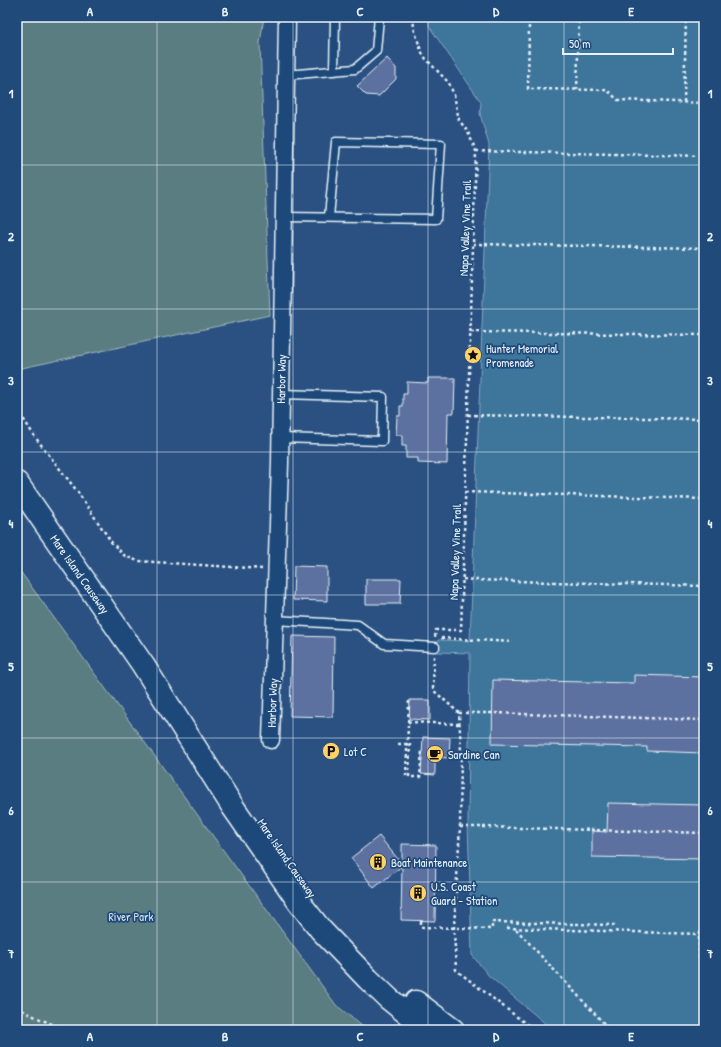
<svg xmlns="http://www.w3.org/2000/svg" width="721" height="1047" viewBox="0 0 721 1047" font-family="'Patrick Hand',sans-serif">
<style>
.green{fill:#5a7d82;stroke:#a1b7bd}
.water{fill:#3e759b;stroke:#82a7c0}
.building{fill:#5c71a0;stroke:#e8f1f8}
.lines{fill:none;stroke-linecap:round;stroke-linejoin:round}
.service-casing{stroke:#e8f1f8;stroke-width:11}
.minor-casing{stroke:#e8f1f8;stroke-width:19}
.secondary-casing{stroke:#e8f1f8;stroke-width:25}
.path{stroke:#e8f1f8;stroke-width:2.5;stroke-dasharray:3 3;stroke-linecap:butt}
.service{stroke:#1f4a7a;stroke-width:8}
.minor{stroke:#1f4a7a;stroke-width:16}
.secondary{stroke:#1f4a7a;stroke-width:22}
.grid{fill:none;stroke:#e8f1f8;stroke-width:1;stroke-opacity:0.55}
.labels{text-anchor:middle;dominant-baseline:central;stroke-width:3.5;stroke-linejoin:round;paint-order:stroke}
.street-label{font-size:12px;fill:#e8f1f8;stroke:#1f4a7a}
.poi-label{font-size:12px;fill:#e8f1f8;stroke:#1f4a7a;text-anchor:start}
.park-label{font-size:12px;fill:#d3e0e6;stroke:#1f4a7a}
.neatline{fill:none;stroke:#e8f1f8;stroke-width:1.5}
.grid-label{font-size:13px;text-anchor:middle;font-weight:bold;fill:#e8f1f8}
</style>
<rect width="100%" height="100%" fill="#2a5181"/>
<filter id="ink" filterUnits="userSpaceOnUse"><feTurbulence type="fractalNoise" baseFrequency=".025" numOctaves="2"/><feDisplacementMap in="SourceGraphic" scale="8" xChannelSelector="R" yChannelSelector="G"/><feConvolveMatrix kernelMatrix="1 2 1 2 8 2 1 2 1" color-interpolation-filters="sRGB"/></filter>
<g filter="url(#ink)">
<path class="green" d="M 17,17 L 264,17 L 260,43 L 270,315 L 17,369 Z
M 17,567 L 336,1005 L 367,1030 L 17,1030 Z"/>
<path class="water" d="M 429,17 L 704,17 L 704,1030 L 553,1030 L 489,976 L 472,955 L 468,823 L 470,653 L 437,652 L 438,640 L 470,641 L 489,145 L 480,114 L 481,102 L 429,26 Z"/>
<path class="building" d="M 387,58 L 396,68 L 396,79 L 379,96 L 366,95 L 357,86 Z
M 428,378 L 455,378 L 454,413 L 448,413 L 447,464 L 418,463 L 418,458 L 406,458 L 406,446 L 402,446 L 402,435 L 396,435 L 397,416 L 400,416 L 400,406 L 403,406 L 403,394 L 407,394 L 407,382 L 428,383 Z
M 294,566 L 327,567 L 327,601 L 293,600 Z
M 366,579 L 401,579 L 400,604 L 366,604 Z
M 292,636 L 334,637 L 333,717 L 290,716 Z
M 634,675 L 704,677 L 704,753 L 647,751 L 647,747 L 492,744 L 493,680 L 634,683 Z
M 410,700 L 430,700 L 430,720 L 409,719 Z
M 423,737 L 450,738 L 449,758 L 435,757 L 435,775 L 421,774 Z
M 608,803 L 704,805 L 704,859 L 592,857 L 592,831 L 607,832 Z
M 379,836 L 402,864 L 402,844 L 436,845 L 435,921 L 401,920 L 402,866 L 374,888 L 351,858 Z"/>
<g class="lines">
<defs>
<path id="service" d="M 334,71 L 335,17
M 286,75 L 355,69 L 376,51 L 379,17
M 284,217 L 436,219 L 441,144 L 336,142 L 329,217
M 280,438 L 382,441 L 383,397 L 281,394
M 275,620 L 358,625 L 384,644 L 435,647"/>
<path id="minor" d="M 271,740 L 280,463 L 287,17"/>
<path id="secondary" d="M 17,483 L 143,665 L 233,807 L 299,902 L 321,930 L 368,979 L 389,999 L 428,1030
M 416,1002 L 453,1030"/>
</defs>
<use href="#service" class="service-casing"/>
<use href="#minor" class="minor-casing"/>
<use href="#secondary" class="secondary-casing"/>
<path class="path" d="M 413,17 L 414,28 L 421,51 L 426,59 L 449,83 L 454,95 L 459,120 L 468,132 L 476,151 L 461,630 L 436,630 L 435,637
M 522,17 L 529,24 L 528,89 L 607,90 L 618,100 L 704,103
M 577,90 L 579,17
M 684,102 L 686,17
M 476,151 L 704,156
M 473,244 L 704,248
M 471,332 L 704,335
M 17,409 L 35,437 L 77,491 L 112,543 L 125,556 L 138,561 L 263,569
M 468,415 L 704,419
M 465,492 L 704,499
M 463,579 L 475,580 L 704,586
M 441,638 L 513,642
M 434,656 L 433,690 L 459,713 L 461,751 L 460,827 L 454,928 L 456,970 L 534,1030
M 459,713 L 493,713 L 704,720
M 408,722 L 459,724
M 398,744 L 410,744 L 409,777 L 420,777 L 422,750
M 406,776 L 409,700
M 460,827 L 484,827
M 483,827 L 704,833
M 421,921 L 421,927 L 492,929 L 492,921
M 492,922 L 615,925
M 507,928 L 699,934 L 703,928 L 704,928
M 516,929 L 610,1030
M 699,958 L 699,934
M 17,1007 L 29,1014 L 65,1030"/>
<use href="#service" class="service"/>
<use href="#minor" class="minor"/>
<use href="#secondary" class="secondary"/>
</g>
</g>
<path class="grid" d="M 157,17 L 157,1030M 293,17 L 293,1030M 428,17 L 428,1030M 564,17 L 564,1030M 17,165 L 704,165M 17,309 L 704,309M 17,452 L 704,452M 17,595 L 704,595M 17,738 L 704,738M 17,882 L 704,882"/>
<defs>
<symbol id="sight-disc" viewBox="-11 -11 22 22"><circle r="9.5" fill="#ffd166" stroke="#1f4a7a"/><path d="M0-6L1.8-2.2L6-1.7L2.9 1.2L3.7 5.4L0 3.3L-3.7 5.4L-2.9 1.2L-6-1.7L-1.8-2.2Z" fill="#111"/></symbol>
<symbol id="parking-disc" viewBox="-11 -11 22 22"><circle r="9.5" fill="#ffd166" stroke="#1f4a7a"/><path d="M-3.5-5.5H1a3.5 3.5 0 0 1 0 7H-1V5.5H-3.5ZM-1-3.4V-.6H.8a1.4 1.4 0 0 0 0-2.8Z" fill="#111"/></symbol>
<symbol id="cafe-disc" viewBox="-11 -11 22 22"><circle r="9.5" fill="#ffd166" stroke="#1f4a7a"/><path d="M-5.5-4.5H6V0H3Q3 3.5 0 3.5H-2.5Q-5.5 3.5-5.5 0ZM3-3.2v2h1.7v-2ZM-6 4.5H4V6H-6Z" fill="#111"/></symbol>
<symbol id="building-disc" viewBox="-11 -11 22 22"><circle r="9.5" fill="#ffd166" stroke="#1f4a7a"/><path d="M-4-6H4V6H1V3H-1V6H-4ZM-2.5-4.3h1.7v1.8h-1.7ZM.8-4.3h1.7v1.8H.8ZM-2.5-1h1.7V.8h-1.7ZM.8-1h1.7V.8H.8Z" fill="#111"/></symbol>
</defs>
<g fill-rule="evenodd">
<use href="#sight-disc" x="463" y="345" width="20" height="20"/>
<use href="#parking-disc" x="321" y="741" width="20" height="20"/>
<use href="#cafe-disc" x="425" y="744" width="20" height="20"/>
<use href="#building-disc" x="368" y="852" width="20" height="20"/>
<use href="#building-disc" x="408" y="883" width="20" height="20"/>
</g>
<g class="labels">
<g class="street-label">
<text transform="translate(465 228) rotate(-88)">Napa Valley Vine Trail</text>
<text transform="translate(281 379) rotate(-89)">Harbor Way</text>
<text transform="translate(455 552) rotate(-88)">Napa Valley Vine Trail</text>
<text transform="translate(80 574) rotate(55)">Mare Island Causeway</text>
<text transform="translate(272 703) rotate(-88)">Harbor Way</text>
<text transform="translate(287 858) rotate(55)">Mare Island Causeway</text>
</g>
<g class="poi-label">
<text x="486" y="348">Hunter Memorial<tspan x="486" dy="14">Promenade</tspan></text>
<text x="344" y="751">Lot C</text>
<text x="448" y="754">Sardine Can</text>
<text x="391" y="862">Boat Maintenance</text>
<text x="431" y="886">U.S. Coast<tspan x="431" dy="14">Guard - Station</tspan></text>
</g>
<g class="park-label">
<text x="131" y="916">River Park</text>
</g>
</g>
<rect width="721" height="1047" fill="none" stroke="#1f4a7a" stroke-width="44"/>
<path d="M563 48v6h110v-6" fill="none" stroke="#e8f1f8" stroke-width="2"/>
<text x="569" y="48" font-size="12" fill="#e8f1f8" stroke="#1f4a7a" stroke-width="3" paint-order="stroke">50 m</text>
<rect x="22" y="22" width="677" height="1003" class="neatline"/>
<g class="grid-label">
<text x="90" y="16">A</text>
<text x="225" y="16">B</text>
<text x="360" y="16">C</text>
<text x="496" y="16">D</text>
<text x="631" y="16">E</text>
<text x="11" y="98">1</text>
<text x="710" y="98">1</text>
<text x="11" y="241">2</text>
<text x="710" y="241">2</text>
<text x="11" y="385">3</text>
<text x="710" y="385">3</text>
<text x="11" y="528">4</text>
<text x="710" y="528">4</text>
<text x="11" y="671">5</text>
<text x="710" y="671">5</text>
<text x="11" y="815">6</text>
<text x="710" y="815">6</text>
<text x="11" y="958">7</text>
<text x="710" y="958">7</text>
<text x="90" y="1041">A</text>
<text x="225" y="1041">B</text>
<text x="360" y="1041">C</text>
<text x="496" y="1041">D</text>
<text x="631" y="1041">E</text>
</g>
</svg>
